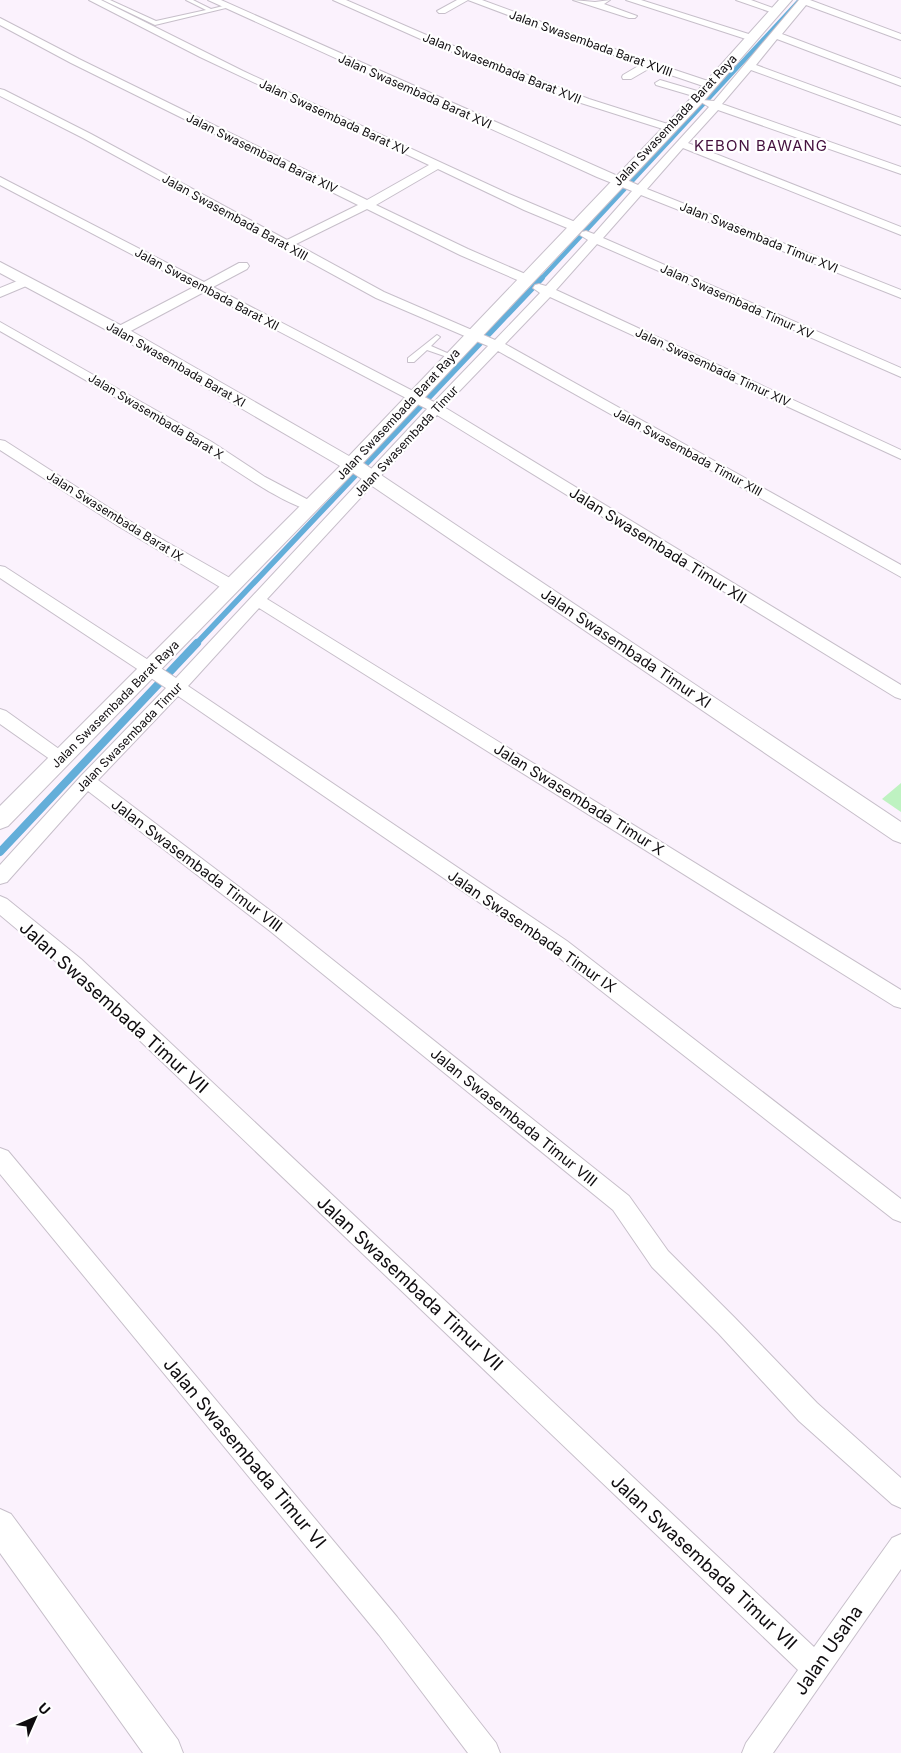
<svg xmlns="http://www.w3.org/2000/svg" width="901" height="1753" viewBox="0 0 901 1753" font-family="Inter,sans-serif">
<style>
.green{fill:#bef2c1}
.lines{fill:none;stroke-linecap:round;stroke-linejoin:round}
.stream-far2{stroke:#64aed9;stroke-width:4.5}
.stream-far1{stroke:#64aed9;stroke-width:5.5}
.stream{stroke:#64aed9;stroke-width:8}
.service-casing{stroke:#c7bfca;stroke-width:2}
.minor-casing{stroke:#c7bfca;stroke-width:2}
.tertiary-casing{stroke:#c7bfca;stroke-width:2}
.service{fill:#fff;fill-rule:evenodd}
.minor{fill:#fff;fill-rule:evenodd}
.tertiary{fill:#fff;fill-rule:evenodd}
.labels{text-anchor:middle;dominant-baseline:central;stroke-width:4.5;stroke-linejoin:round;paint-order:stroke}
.far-street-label{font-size:12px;fill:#0f0c0f;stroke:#fff}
.far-quarter-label{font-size:15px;letter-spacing:1px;fill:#44103e;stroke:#fff}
.street-label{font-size:15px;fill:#0f0c0f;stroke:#fff}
.near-street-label{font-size:18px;fill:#0f0c0f;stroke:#fff}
</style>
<rect width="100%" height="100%" fill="#fbf2fd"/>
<path class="green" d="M 901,783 L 901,812 L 882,799 Z"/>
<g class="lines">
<path class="stream-far2" d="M 541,279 L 800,0"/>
<path class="stream-far1" d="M 196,644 L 542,278"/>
<path class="stream" d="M 0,852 L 197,643"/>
<defs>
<path id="service" d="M 103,0 L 110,0 L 156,21 L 206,10 L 186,0 L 193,0 L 211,9 L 227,5 L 230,7 L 155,25 Z
M 437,335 L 440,337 L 431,346 L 454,356 L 454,358 L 450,358 L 427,350 L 414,362 L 408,362 L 408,358 Z"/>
<path id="minor" d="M 89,0 L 101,0 L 243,71 L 509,194 L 580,224 L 582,227 L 580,230 L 572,230 L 524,210 L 438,169 L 376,205 L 468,249 L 530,276 L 532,279 L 530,282 L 522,282 L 460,255 L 367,209 L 296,244 L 384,292 L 495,340 L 540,293 L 533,288 L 535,285 L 539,284 L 546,286 L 588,240 L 580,235 L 582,232 L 586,231 L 594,234 L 632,191 L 597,177 L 208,0 L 221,0 L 638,185 L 709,107 L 701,102 L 702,100 L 714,101 L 799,0 L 810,0 L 901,34 L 901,40 L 806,5 L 782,34 L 901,79 L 901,86 L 777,39 L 756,65 L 901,118 L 901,125 L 751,70 L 722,104 L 901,167 L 901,174 L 718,110 L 688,143 L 901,227 L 901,235 L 683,148 L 647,189 L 901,290 L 901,298 L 641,195 L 603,238 L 901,368 L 901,377 L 597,244 L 556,290 L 901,450 L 901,459 L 550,297 L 505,344 L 901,565 L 901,577 L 498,351 L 444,407 L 901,685 L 901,699 L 895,697 L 437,415 L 267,599 L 901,990 L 901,1008 L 894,1006 L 259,608 L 188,686 L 567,941 L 901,1199 L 901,1222 L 893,1219 L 553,953 L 178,696 L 98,780 L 284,921 L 629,1196 L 668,1251 L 735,1318 L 817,1403 L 901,1478 L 901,1508 L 892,1504 L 799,1421 L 719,1334 L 652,1267 L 613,1210 L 270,931 L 88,791 L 7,882 L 0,884 L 0,865 L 81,776 L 166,688 L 0,578 L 0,566 L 5,567 L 176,678 L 427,409 L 204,292 L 125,334 L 115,334 L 114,331 L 115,328 L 194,287 L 0,185 L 0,177 L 204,282 L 239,263 L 247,263 L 249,266 L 247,269 L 213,287 L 434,402 L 488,346 L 376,298 L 83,138 L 0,96 L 0,89 L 4,90 L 91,134 L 287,240 L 358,205 L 71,63 L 0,25 L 0,18 L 79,59 L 367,200 L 429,165 L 200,57 Z
M 333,0 L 346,0 L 431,37 L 589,99 L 674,126 L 675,128 L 670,131 L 666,130 L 581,103 L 425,41 Z
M 457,0 L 482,0 L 636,57 L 714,83 L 715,85 L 710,88 L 706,87 L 650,68 L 631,79 L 623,79 L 622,77 L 623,75 L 640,65 L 468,0 L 445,13 L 439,13 L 437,11 Z
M 573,0 L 595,2 L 610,0 L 604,4 L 637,16 L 635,18 L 629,18 Z
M 626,0 L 641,0 L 755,36 L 757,38 L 752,41 L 749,40 Z
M 736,0 L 751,0 L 781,11 L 776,14 Z
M 660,80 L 704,93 L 705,95 L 700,98 L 656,85 L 655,83 Z
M 27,277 L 33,281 L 31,284 L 0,297 L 0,288 Z
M 0,322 L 212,442 L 265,477 L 316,504 L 318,507 L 316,510 C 304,513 264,489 252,481 C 170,427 85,380 0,331 Z
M 0,440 L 5,441 L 128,520 L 237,582 L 239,586 L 237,590 L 225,590 L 118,526 L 0,450 Z
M 0,709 L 6,711 L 66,754 L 69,758 L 66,762 L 60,764 L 54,762 L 0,724 Z
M 0,896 L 7,899 L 81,959 L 814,1647 L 892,1538 L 901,1534 L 901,1569 L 773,1753 L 742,1753 L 746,1743 L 798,1670 L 67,971 L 0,915 Z
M 0,1148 L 8,1151 L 397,1617 L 496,1743 L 500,1753 L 468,1753 L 379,1635 L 0,1174 Z"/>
<path id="tertiary" d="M 779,0 L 792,0 L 702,103 L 363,463 L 901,822 L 901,843 L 893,840 L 353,473 L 8,826 L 0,829 L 0,806 L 340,466 L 114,334 L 0,273 L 0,262 L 126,328 L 349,456 L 692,97 Z
M 0,1509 L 11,1514 L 178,1740 L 183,1753 L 143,1753 L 0,1553 Z"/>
</defs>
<use href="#service" class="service-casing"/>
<use href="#minor" class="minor-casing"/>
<use href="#tertiary" class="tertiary-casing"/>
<use href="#service" class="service"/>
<use href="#minor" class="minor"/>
<use href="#tertiary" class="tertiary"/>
</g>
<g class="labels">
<g class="far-street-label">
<text transform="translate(591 43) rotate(20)">Jalan Swasembada Barat XVIII</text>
<text transform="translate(502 68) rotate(22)">Jalan Swasembada Barat XVII</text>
<text transform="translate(415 91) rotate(24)">Jalan Swasembada Barat XVI</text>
<text transform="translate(334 117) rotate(25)">Jalan Swasembada Barat XV</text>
<text transform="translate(675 120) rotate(-47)">Jalan Swasembada Barat Raya</text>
<text transform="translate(262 153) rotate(26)">Jalan Swasembada Barat XIV</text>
<text transform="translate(235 217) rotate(29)">Jalan Swasembada Barat XIII</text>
<text transform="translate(759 237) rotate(22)">Jalan Swasembada Timur XVI</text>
<text transform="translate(207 289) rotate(28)">Jalan Swasembada Barat XII</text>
<text transform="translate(737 301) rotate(24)">Jalan Swasembada Timur XV</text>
<text transform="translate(176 364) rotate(30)">Jalan Swasembada Barat XI</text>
<text transform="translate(713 367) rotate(25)">Jalan Swasembada Timur XIV</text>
<text transform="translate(398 414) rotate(-47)">Jalan Swasembada Barat Raya</text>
<text transform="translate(156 416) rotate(31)">Jalan Swasembada Barat X</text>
<text transform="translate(406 441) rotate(-47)">Jalan Swasembada Timur</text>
<text transform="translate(688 452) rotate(29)">Jalan Swasembada Timur XIII</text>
<text transform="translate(115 516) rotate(32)">Jalan Swasembada Barat IX</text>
<text transform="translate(115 704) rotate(-45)">Jalan Swasembada Barat Raya</text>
<text transform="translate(129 737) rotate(-46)">Jalan Swasembada Timur</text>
</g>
<g class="far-quarter-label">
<text x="761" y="145">KEBON BAWANG</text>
</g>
<g class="street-label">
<text transform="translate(658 545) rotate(32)">Jalan Swasembada Timur XII</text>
<text transform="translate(626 648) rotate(34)">Jalan Swasembada Timur XI</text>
<text transform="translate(579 799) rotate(32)">Jalan Swasembada Timur X</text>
<text transform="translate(197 865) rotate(37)">Jalan Swasembada Timur VIII</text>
<text transform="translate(532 931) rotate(35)">Jalan Swasembada Timur IX</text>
<text transform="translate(514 1117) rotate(39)">Jalan Swasembada Timur VIII</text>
</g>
<g class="near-street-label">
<text transform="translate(114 1007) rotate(42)">Jalan Swasembada Timur VII</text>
<text transform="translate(410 1283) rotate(43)">Jalan Swasembada Timur VII</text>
<text transform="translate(245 1453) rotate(50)">Jalan Swasembada Timur VI</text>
<text transform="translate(704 1562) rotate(43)">Jalan Swasembada Timur VII</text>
<text transform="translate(828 1650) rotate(-55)">Jalan Usaha</text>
</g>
</g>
<g transform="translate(35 1718) rotate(45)" stroke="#ffffff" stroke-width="4" paint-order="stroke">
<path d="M0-4L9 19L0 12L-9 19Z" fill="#0f0c0f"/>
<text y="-8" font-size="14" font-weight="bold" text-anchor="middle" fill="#0f0c0f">U</text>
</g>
</svg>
